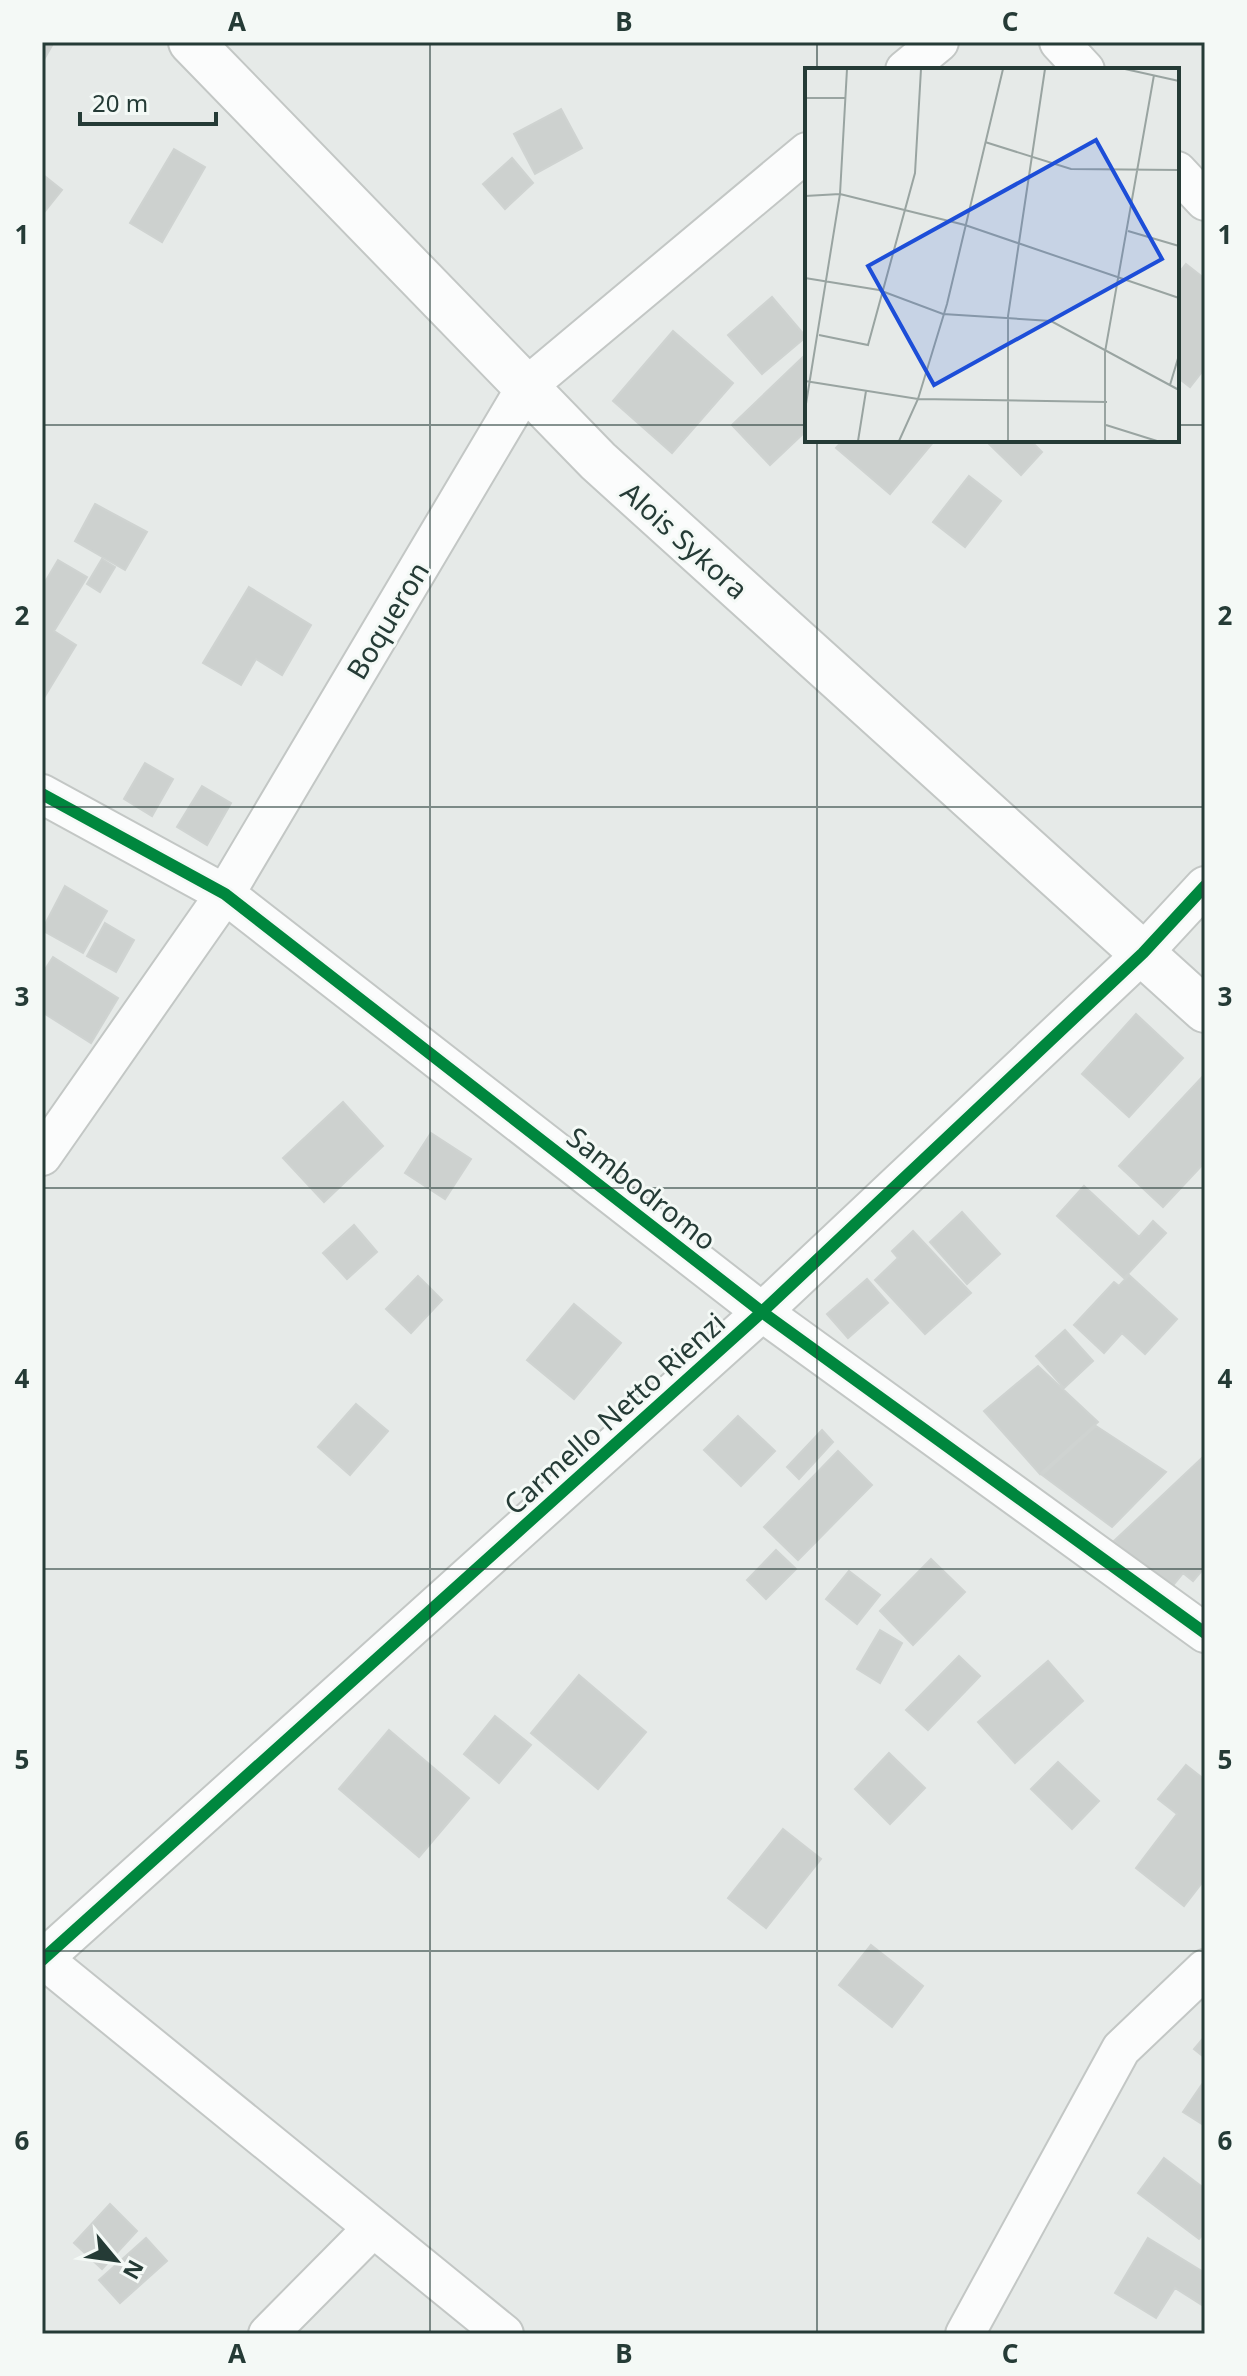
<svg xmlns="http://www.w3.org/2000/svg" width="1247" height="2376" viewBox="0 0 1247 2376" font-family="'Noto Sans',sans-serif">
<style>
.building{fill:#cdd1cf;stroke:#cfd3d1;stroke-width:2}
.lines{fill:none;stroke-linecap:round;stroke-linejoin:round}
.minor-casing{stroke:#c3c7c5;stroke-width:42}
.tertiary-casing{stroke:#c3c7c5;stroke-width:48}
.minor{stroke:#fbfcfc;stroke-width:38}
.tertiary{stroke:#fbfcfc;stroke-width:44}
.cycleway-casing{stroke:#f4f9f6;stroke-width:17}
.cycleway{stroke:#00873e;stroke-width:12}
.grid{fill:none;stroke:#253b36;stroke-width:2;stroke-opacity:0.55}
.labels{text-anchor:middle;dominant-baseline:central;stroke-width:6;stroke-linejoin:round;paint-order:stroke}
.street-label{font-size:28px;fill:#253b36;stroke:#f4f9f6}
.inset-road{fill:none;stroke:#99a4a1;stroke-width:2}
.view{fill:#1d4ed8;fill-opacity:0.15;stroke:#1d4ed8;stroke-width:4}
.inset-edge{fill:none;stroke:#253b36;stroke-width:4}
.neatline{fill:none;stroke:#253b36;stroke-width:3}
.grid-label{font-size:26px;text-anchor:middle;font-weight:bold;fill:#253b36}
</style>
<rect width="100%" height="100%" fill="#e6eae8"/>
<path class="building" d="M 42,42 L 54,42 L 42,63 Z
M 561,109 L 582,148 L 535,174 L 514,134 Z
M 174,149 L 205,167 L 162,242 L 130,223 Z
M 512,158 L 533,183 L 505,209 L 483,184 Z
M 42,174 L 62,190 L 42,215 Z
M 1186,264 L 1205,279 L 1205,368 L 1190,387 L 1177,377 L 1177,275 Z
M 772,297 L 806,337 L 762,374 L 728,335 Z
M 673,331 L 733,383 L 672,453 L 613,401 Z
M 807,353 L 807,430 L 770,465 L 732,425 Z
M 843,440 L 935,440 L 890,494 L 836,448 Z
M 989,440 L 1030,440 L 1042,452 L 1021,475 L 987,442 Z
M 969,476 L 1001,501 L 965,547 L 933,522 Z
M 95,504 L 147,532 L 125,570 L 75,541 Z
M 102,559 L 115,567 L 100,592 L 87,584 Z
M 58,560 L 87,577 L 54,631 L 76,645 L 42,701 L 42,587 Z
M 249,587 L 311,625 L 282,675 L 256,659 L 241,685 L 203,663 Z
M 145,763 L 173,779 L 152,816 L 124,799 Z
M 202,786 L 231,803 L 207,845 L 177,827 Z
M 65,886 L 107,911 L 83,953 L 42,930 Z
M 105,923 L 134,940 L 116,972 L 87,956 Z
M 53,957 L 118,998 L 91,1043 L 42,1012 L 42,974 Z
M 1136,1014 L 1183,1058 L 1129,1117 L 1082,1074 Z
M 1204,1075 L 1205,1162 L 1163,1207 L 1119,1166 Z
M 343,1102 L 383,1146 L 324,1202 L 283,1158 Z
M 431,1133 L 471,1159 L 445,1199 L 405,1173 Z
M 1084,1186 L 1139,1237 L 1153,1221 L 1166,1233 L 1124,1278 L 1057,1216 Z
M 962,1212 L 1000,1254 L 967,1284 L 930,1242 Z
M 354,1225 L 377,1252 L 347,1279 L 323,1253 Z
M 913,1231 L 971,1293 L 925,1334 L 875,1280 L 898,1258 L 892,1251 Z
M 1129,1275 L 1177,1319 L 1145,1354 L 1122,1333 L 1104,1353 L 1074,1325 L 1114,1282 L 1119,1286 Z
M 418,1276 L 442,1300 L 411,1333 L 386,1309 Z
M 867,1279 L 888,1303 L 848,1338 L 827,1314 Z
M 574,1304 L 621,1343 L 574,1399 L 527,1360 Z
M 1065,1330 L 1093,1361 L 1064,1388 L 1036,1356 Z
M 1038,1366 L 1098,1422 L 1040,1474 L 984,1411 Z
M 356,1404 L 388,1431 L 350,1475 L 318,1447 Z
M 738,1416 L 775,1451 L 741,1486 L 704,1450 Z
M 1096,1426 L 1166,1472 L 1112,1527 L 1042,1475 Z
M 822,1430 L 833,1442 L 799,1479 L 787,1467 Z
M 838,1451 L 872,1485 L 798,1560 L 764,1527 Z
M 1205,1455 L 1205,1567 L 1193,1581 L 1183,1573 L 1170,1589 L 1114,1541 Z
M 776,1550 L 796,1569 L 766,1599 L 747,1580 Z
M 931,1559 L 965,1592 L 913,1645 L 880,1611 Z
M 849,1571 L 880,1595 L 857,1624 L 826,1599 Z
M 880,1630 L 902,1643 L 880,1683 L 857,1669 Z
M 959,1656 L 980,1676 L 928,1730 L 906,1710 Z
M 1048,1661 L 1083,1701 L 1015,1763 L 978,1722 Z
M 579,1675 L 646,1732 L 598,1789 L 531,1733 Z
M 495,1716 L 531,1745 L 499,1783 L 464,1754 Z
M 389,1730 L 469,1798 L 419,1857 L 339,1789 Z
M 889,1753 L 925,1788 L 890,1824 L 855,1789 Z
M 1058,1762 L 1099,1801 L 1072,1829 L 1031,1789 Z
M 1186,1765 L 1205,1780 L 1205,1879 L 1184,1906 L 1136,1868 L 1177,1814 L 1158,1799 Z
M 783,1829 L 821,1859 L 766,1928 L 728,1898 Z
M 871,1945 L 923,1986 L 892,2027 L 839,1985 Z
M 1205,2036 L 1205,2058 L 1194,2049 Z
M 1205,2080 L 1205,2126 L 1183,2112 Z
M 1164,2158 L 1205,2189 L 1205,2232 L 1199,2239 L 1138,2193 Z
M 110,2204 L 137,2231 L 102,2269 L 74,2243 Z
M 146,2238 L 167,2261 L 120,2303 L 99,2280 Z
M 1148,2238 L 1205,2273 L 1205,2307 L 1175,2288 L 1156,2318 L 1115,2293 Z"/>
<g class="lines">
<defs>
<path id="minor" d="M 1059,42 L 1085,70
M 905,70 L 939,42
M 1177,171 L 1205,201
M 42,794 L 225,894 L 762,1312 L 1205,1633
M 42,1156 L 225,894 L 526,387 L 807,152
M 42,1958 L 504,2334
M 42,1960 L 762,1312 L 1143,953 L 1205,886
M 268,2334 L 373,2228
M 965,2334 L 1121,2049 L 1205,1969"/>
<path id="tertiary" d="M 191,42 L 598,461 L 1205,1010"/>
</defs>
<use href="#minor" class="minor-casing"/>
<use href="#tertiary" class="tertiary-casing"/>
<use href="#minor" class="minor"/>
<use href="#tertiary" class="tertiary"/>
<defs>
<path id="cycleway" d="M 42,794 L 225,894 L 762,1312 L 1205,1633
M 42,1960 L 762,1312 L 1143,953 L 1205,886"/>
</defs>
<use href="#cycleway" class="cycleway-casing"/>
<use href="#cycleway" class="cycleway"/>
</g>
<path class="grid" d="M 430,42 L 430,2334M 817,42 L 817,70M 42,425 L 807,425M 1177,425 L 1205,425M 817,440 L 817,2334M 42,807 L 1205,807M 42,1188 L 1205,1188M 42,1569 L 1205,1569M 42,1951 L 1205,1951"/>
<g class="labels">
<g class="street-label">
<text transform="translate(685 540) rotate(42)">Alois Sykora</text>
<text transform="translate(387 620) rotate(-59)">Boqueron</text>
<text transform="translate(642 1188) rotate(38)">Sambodromo</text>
<text transform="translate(614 1413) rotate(-42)">Carmello Netto Rienzi</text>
</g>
</g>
<g transform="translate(805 68)">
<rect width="374" height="374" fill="#e6eae8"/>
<path class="inset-road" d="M 320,1 L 374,13M 0,30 L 40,30M 180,74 L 266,101 L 374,102M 0,128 L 35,126 L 160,157 L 374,230M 323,163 L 374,178M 0,210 L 74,222 L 138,246 L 246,253 L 374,322M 14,267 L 63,277 L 110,105 L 116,1M 0,313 L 113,331 L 302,334M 365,317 L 374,287M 0,342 L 35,126 L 42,1M 301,357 L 352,373M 53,373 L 61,323M 94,373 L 113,331 L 142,236 L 198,1M 203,373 L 203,248 L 240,1M 300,373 L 300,284 L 349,7"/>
<path class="view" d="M 291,72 L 357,191 L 129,317 L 63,198 Z"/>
<rect width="374" height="374" class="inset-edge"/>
</g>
<rect width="1247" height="2376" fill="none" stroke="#f4f9f6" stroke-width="88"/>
<g transform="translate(116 2260) rotate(119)" stroke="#f4f9f6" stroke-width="6" paint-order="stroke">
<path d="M0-6L14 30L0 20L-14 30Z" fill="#253b36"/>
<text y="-12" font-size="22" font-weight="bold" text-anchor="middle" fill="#253b36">N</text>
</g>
<path d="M80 112v12h136v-12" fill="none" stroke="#253b36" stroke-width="4"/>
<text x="92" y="112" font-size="24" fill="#253b36" stroke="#f4f9f6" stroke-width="6" paint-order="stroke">20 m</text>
<rect x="44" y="44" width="1159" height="2288" class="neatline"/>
<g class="grid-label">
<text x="237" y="31">A</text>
<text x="624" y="31">B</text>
<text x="1010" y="31">C</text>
<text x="22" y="244">1</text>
<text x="1225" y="244">1</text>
<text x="22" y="625">2</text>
<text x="1225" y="625">2</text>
<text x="22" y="1006">3</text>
<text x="1225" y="1006">3</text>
<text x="22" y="1388">4</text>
<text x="1225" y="1388">4</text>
<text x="22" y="1769">5</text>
<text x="1225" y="1769">5</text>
<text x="22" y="2150">6</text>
<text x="1225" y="2150">6</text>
<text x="237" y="2363">A</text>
<text x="624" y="2363">B</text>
<text x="1010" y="2363">C</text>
</g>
</svg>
